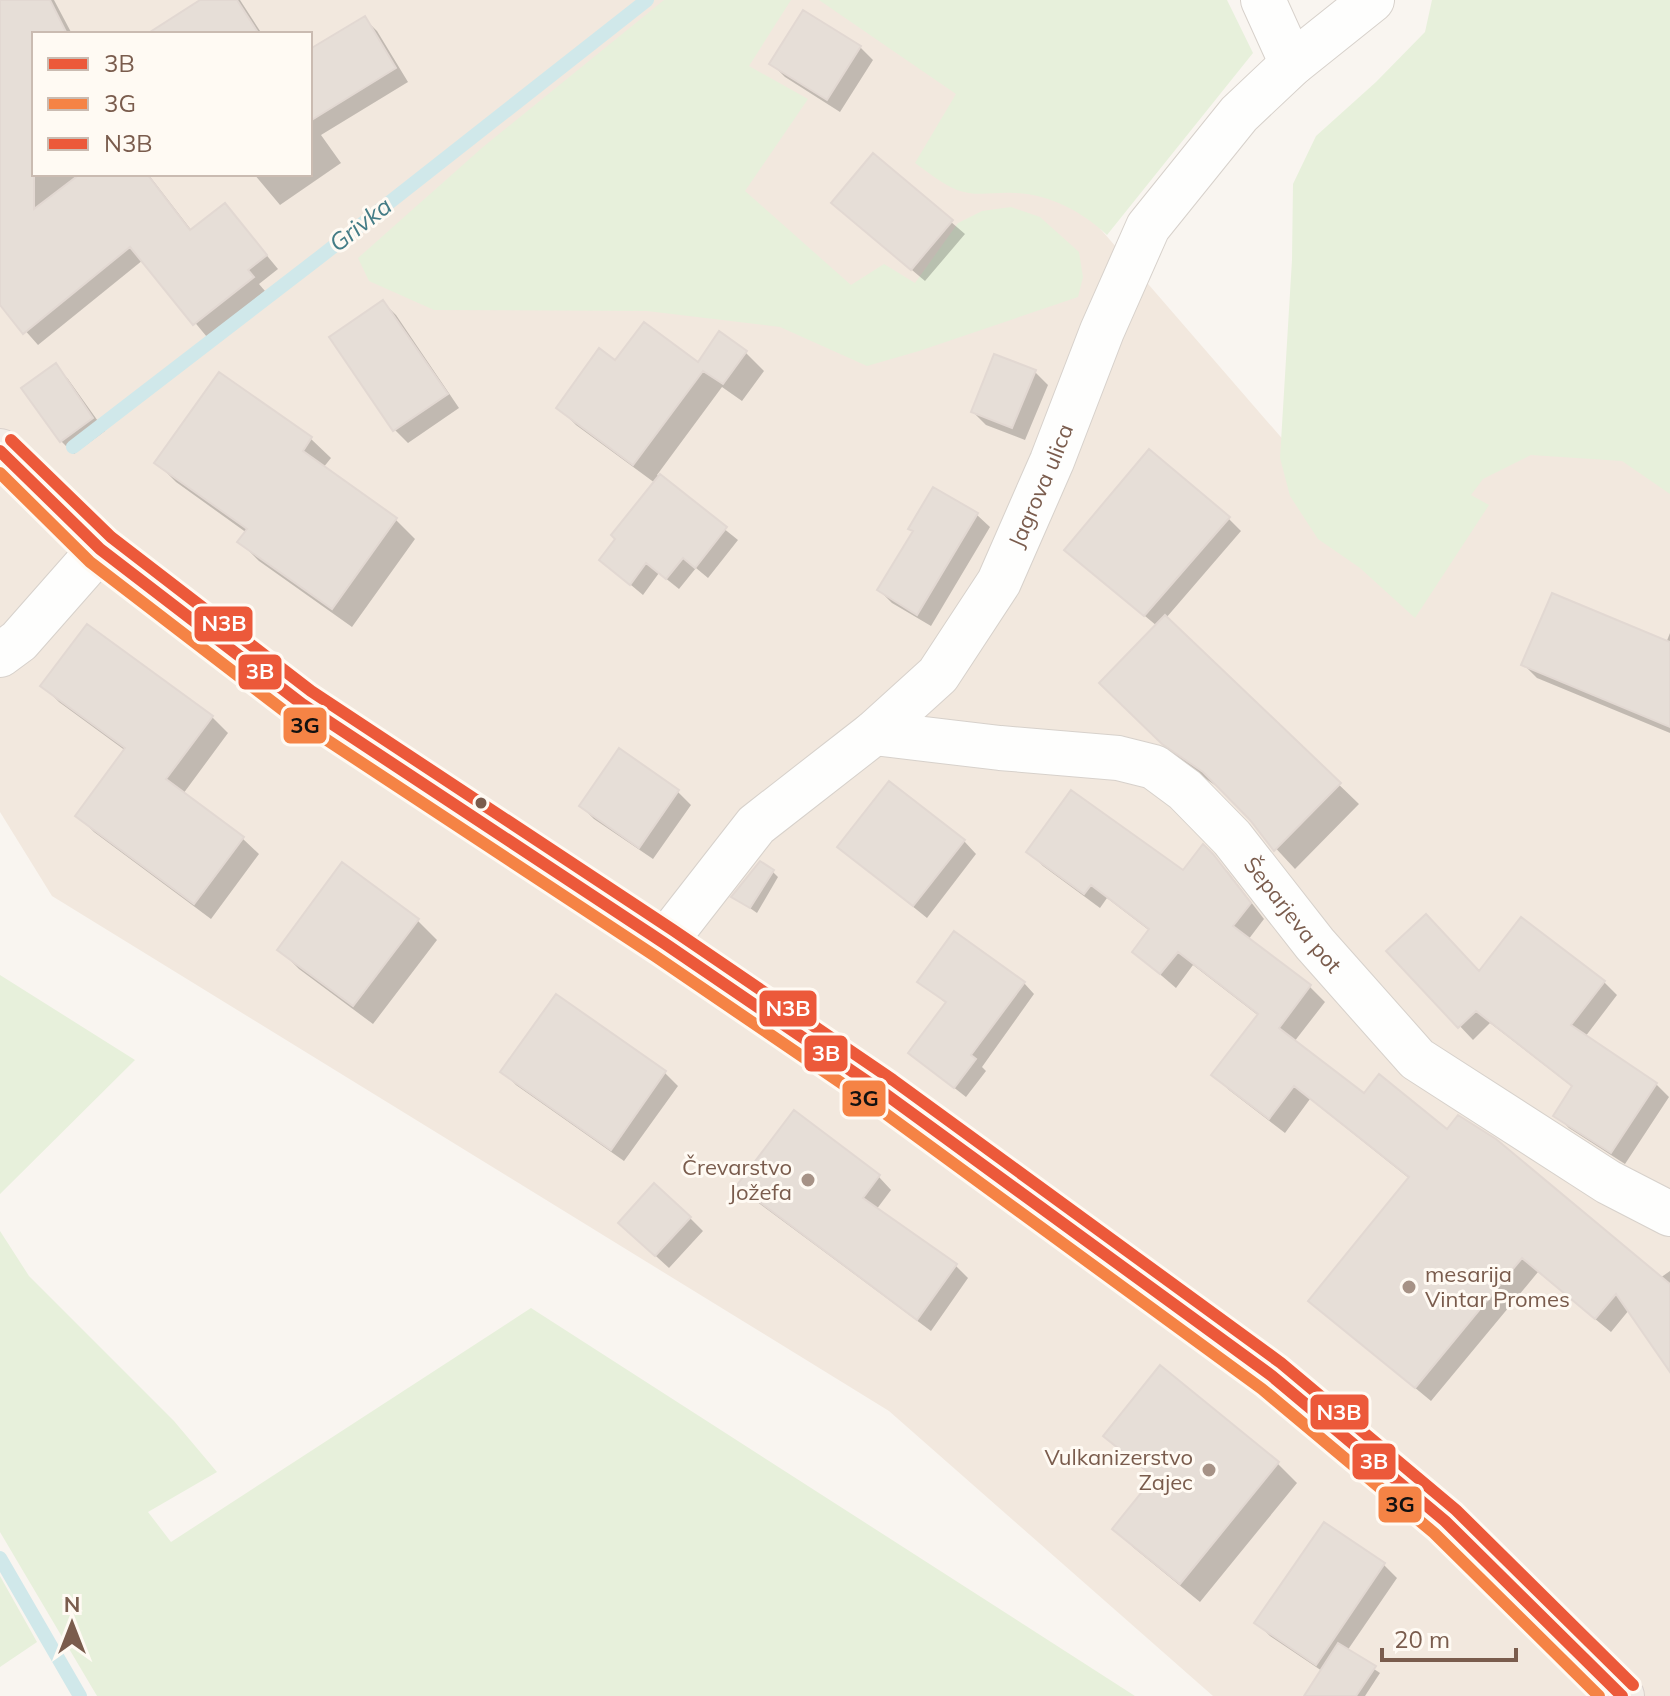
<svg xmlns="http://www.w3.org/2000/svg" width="1670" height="1696" viewBox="0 0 1670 1696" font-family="Mulish,sans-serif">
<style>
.residential{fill:#f2e8de;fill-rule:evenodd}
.green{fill:#e7f0db}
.shadow{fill:#0003}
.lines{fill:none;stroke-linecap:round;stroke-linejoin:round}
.stream{stroke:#d0e8ea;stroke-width:14}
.building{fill:#e6ded7;stroke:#e2d8d2;stroke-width:2}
.street-casing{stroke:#d7d1cb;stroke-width:46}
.primary-casing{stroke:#dad1cc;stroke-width:46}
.street{stroke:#fefefd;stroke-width:44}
.primary{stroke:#f3eee8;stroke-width:44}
.bus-1-casing{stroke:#fffaf3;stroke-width:18}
.bus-2-casing{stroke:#fffaf3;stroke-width:18}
.bus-3-casing{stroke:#fffaf3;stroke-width:18}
.bus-1{stroke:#ec593a;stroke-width:12}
.bus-2{stroke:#f58345;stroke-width:12}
.bus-3{stroke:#ec593a;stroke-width:12}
.bus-dot{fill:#7a5c4d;stroke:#fffaf3;stroke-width:3}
.poi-dot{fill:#a69286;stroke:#fffaf3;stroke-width:3}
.labels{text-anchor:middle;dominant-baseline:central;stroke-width:6;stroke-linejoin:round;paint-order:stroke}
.street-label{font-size:22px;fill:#7a5c4d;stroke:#fffaf3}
.poi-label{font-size:22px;fill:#7a5c4d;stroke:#fffaf3;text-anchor:end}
.water-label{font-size:24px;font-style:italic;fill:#437c86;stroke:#fffaf3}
.line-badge{stroke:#fffaf3;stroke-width:3}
.badge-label{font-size:22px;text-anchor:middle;font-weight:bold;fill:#fff}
.pale-badge-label{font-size:22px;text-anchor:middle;font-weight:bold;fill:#111}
</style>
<rect width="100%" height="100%" fill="#f9f5f0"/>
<path class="residential" d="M 0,0 L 902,0 L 1318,480 L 1670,362 L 1670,1696 L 1213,1696 L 889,1411 L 52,896 L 0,812 ZM 34,34 L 310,34 L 310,174 L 34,174 Z"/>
<path class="green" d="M 664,0 L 791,0 L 749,66 L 808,99 L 745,191 L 851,285 L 884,264 L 915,283 L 958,223 L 982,211 L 1011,207 L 1040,217 L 1079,252 L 1083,277 L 1078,297 L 919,351 L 867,366 L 780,327 L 647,311 L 434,310 L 369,281 L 358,258 L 483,147 Z
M 819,0 L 1227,0 L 1253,53 L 1107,235 C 1081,211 1049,194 1013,193 C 994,192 975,197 957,190 C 942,184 928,172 915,163 L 956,94 Z
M 1432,0 L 1670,0 L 1670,494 L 1622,461 L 1531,455 L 1483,479 L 1471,495 L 1489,505 L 1415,618 L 1360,568 L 1318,539 L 1290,496 L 1280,458 L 1292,260 L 1293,184 L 1316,136 L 1376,82 L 1425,32 Z
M 0,975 L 135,1060 L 0,1194 Z
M 0,1231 L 29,1276 L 174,1421 L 217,1472 L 148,1512 L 171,1542 L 531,1308 L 1135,1696 L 97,1696 L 0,1532 Z
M 0,1576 L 37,1642 L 0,1667 Z"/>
<path class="shadow" d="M 0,0 L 54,0 L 72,34 L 34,34 L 34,174 L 148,174 L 192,231 L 225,205 L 278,269 L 259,284 L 265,291 L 207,337 L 143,260 L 38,345 L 0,302 Z
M 203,0 L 240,0 L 262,34 L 165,34 Z
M 364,18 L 377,31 L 408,82 L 321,135 L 341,163 L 280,205 L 254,174 L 310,174 L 310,51 Z
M 860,47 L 873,60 L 840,112 L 785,77 L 772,64 Z
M 873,155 L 965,234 L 925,281 L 847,215 Z
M 383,302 L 396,315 L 459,408 L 408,443 L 395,430 L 331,338 Z
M 720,334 L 746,353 L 764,371 L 742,401 L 722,387 L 657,475 L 738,540 L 708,578 L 696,568 L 679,589 L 659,573 L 643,595 L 601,560 L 655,483 L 576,425 L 558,407 L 616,363 L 699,365 Z
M 55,366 L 68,379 L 105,431 L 74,454 L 61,441 Z
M 1035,372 L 1048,385 L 1025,440 L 986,425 L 973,412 Z
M 220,374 L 311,439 L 331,458 L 323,468 L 396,520 L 415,539 L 352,627 L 259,561 L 240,542 L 247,533 L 176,482 L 157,463 Z
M 977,515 L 990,527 L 931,626 L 892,603 L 879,590 Z
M 1228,518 L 1241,531 L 1166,618 L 1359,804 L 1295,869 L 1223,791 L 1184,763 L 1121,703 L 1157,626 L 1080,562 Z
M 1670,633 L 1670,733 L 1537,678 L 1524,665 L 1666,643 Z
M 43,686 L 212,717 L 228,733 L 183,794 L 242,838 L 259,854 L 211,919 L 94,832 L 78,816 L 126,751 L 59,702 Z
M 619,751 L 678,792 L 691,805 L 653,859 L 594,819 L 581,806 Z
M 964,841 L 976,854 L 927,918 L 839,847 Z
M 1203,847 L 1228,872 L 1264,919 L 1248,940 L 1310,987 L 1325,1002 L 1294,1042 L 1364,1096 L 1447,1131 L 1660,1278 L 1670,1271 L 1670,1367 L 1629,1310 L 1611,1332 L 1538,1272 L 1431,1401 L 1310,1301 L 1410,1179 L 1310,1099 L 1285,1133 L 1229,1090 L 1214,1075 L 1259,1016 L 1193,965 L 1176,988 L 1134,952 L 1150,931 L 1107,898 L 1100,908 L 1043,866 L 1028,851 L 1183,872 Z
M 772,871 L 778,877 L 757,913 L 734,897 Z
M 417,920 L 437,940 L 373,1024 L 299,969 L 279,949 Z
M 1522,920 L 1604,982 L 1617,995 L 1585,1037 L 1656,1084 L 1669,1097 L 1625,1164 L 1569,1128 L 1556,1115 L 1574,1088 L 1490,1023 L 1473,1040 L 1389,951 L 1480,974 Z
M 920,982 L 1024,983 L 1034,994 L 982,1067 L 986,1071 L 966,1097 L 910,1053 L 947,1004 Z
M 556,996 L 665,1073 L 678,1086 L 624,1161 L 516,1085 L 503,1072 Z
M 794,1113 L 879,1177 L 891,1190 L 876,1210 L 955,1265 L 968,1278 L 931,1331 L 752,1198 L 739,1185 Z
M 690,1218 L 703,1231 L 669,1268 L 634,1236 Z
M 1160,1368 L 1278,1464 L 1297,1483 L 1200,1602 L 1134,1548 L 1115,1529 L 1155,1479 L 1106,1435 Z
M 1324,1524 L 1384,1565 L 1397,1578 L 1347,1651 L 1380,1673 L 1365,1696 L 1326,1696 L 1322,1671 L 1270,1636 L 1257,1623 Z"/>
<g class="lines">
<path class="stream" d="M 73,447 L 320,257 L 647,0
M 0,1558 L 80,1696"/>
</g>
<path class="building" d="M 0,0 L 50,0 L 67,34 L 34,34 L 34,209 L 80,174 L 147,174 L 190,230 L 225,203 L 267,255 L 248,270 L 254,277 L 193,325 L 130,247 L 23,334 L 0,305 Z
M 200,0 L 237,0 L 259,34 L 147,34 Z
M 803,10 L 861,46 L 827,100 L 769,64 Z
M 365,16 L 396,68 L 310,121 L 310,49 Z
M 873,153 L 953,220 L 911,270 L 831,203 Z
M 383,300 L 448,394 L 393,431 L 329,337 Z
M 644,322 L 698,362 L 719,331 L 747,351 L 723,384 L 703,371 L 633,465 L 556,408 L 599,348 L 615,360 Z
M 994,354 L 1036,370 L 1012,428 L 971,412 Z
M 56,363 L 93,418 L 60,442 L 21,388 Z
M 219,372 L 312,437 L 303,451 L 397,518 L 332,609 L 237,542 L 247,529 L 154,463 Z
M 1149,449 L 1230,517 L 1144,616 L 1064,550 Z
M 660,474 L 727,527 L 695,568 L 683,558 L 666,579 L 646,563 L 630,585 L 599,560 L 615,539 L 611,535 Z
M 933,487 L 978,513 L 917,615 L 877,590 L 913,531 L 908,529 Z
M 1552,593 L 1670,642 L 1670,727 L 1521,665 Z
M 1165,615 L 1341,783 L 1274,851 L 1250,820 L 1203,772 L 1162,744 L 1099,683 Z
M 87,624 L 213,716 L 166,779 L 244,837 L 194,904 L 75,816 L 125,748 L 40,686 Z
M 619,748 L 679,790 L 639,848 L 579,806 Z
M 889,781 L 965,840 L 913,906 L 837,847 Z
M 1071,790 L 1183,870 L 1203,844 L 1213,854 L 1251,903 L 1233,926 L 1311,985 L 1279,1028 L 1364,1093 L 1379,1074 L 1447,1129 L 1458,1115 L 1496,1139 L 1670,1284 L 1670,1372 L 1616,1294 L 1595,1319 L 1522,1258 L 1415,1388 L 1308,1301 L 1409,1177 L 1294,1086 L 1269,1119 L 1211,1075 L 1258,1014 L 1178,952 L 1160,974 L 1132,952 L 1149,929 L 1091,885 L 1084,894 L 1026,852 Z
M 760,861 L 774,870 L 750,908 L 731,897 Z
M 342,862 L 419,919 L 353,1006 L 277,950 Z
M 1426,914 L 1479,971 L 1521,917 L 1605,981 L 1571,1025 L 1657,1083 L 1611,1153 L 1553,1116 L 1572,1086 L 1476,1011 L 1458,1028 L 1386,951 Z
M 954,931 L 1025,982 L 971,1055 L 976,1059 L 954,1088 L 908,1053 L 946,1002 L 917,982 Z
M 556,994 L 666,1071 L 611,1150 L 500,1072 Z
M 794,1110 L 880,1175 L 863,1198 L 957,1264 L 917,1320 L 737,1185 Z
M 654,1183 L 691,1217 L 655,1256 L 618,1223 Z
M 1160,1365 L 1279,1462 L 1180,1584 L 1112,1529 L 1154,1477 L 1103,1436 Z
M 1324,1522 L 1385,1563 L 1316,1665 L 1254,1623 Z
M 1338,1643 L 1376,1666 L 1356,1696 L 1304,1696 Z"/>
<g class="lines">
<defs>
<g id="street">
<path d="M 1263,0 L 1292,64"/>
<path d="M 0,655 L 19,641 L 100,549"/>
<path id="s1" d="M 874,733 L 1000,748 L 1118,758 L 1154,767 L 1185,790 L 1232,838 L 1315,944 L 1417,1059 L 1608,1182 L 1670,1214"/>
<path id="s2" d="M 664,943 L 756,825 L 874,733 L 938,675 L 999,582 L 1052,461 L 1102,331 L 1148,227 L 1239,114 L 1292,64 L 1372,0"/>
</g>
<path id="primary" d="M 0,451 L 100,549 L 302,704 L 664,943 L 884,1093 L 1272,1376 L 1445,1521 L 1622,1696"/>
</defs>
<use href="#street" class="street-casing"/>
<use href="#primary" class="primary-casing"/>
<use href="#street" class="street"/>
<use href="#primary" class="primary"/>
<defs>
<path id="bus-1" d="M 0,451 L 100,549 L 302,704 L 664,943 L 884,1093 L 1272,1376 L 1445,1521 L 1622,1696"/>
<path id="bus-2" d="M 0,473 L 90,562 L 292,717 L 655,956 L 875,1106 L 1262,1389 L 1434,1533 L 1599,1696"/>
<path id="bus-3" d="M 11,440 L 111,537 L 311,691 L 673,930 L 893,1080 L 1281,1363 L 1456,1510 L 1633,1685"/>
</defs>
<use href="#bus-1" class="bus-1-casing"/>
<use href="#bus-2" class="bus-2-casing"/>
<use href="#bus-3" class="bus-3-casing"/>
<use href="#bus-1" class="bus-1"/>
<use href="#bus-2" class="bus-2"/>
<use href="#bus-3" class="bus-3"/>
</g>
<circle class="bus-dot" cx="481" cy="803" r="7"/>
<g class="poi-dot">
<circle cx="808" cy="1180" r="8"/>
<circle cx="1409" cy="1287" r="8"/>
<circle cx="1209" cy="1470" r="8"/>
</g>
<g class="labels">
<g class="street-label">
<text stroke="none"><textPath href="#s2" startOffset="602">Jagrova ulica</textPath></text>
<text stroke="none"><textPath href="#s1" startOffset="486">Šeparjeva pot</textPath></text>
</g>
<g class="poi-label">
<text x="792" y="1167">Črevarstvo<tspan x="792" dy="25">Jožefa</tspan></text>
<text x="1425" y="1274" text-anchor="start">mesarija<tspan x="1425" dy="25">Vintar Promes</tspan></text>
<text x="1193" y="1457">Vulkanizerstvo<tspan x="1193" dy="25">Zajec</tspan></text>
</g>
<g class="water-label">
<text transform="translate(360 224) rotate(-38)">Grivka</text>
</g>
</g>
<g class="line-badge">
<rect x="193" y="605" width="61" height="38" rx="8" fill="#ec593a"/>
<rect x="237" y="653" width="46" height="38" rx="8" fill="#ec593a"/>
<rect x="282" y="706" width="46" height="39" rx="8" fill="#f58345"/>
<rect x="758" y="989" width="60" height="39" rx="8" fill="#ec593a"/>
<rect x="803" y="1034" width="46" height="39" rx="8" fill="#ec593a"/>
<rect x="841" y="1079" width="46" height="39" rx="8" fill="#f58345"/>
<rect x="1309" y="1393" width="61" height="38" rx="8" fill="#ec593a"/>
<rect x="1351" y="1442" width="46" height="39" rx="8" fill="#ec593a"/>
<rect x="1377" y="1485" width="46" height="39" rx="8" fill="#f58345"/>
</g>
<g class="badge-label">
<text x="224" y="631">N3B</text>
<text x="260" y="679">3B</text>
<text x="788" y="1016">N3B</text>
<text x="826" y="1061">3B</text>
<text x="1339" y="1420">N3B</text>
<text x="1374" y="1469">3B</text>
</g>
<g class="pale-badge-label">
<text x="305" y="733">3G</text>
<text x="864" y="1106">3G</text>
<text x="1400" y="1512">3G</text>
</g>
<rect x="32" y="32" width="280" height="144" fill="#fffaf3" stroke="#cabbb1" stroke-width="2"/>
<rect x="48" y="58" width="40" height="12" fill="#ec593a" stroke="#cabbb1" stroke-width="2"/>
<text x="104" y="72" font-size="24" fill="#7a5c4d">3B</text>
<rect x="48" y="98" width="40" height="12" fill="#f58345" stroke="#cabbb1" stroke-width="2"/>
<text x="104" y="112" font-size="24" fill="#7a5c4d">3G</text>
<rect x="48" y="138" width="40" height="12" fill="#ec593a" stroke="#cabbb1" stroke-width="2"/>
<text x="104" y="152" font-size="24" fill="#7a5c4d">N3B</text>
<g transform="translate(72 1624)" stroke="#fffaf3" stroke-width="6" paint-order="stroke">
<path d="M0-6L14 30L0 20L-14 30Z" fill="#7a5c4d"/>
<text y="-12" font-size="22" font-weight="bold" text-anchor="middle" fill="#7a5c4d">N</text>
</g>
<path d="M1382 1648v12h134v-12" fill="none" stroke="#7a5c4d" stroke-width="4"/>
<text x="1394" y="1648" font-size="24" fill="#7a5c4d" stroke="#fffaf3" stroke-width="6" paint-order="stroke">20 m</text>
</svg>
